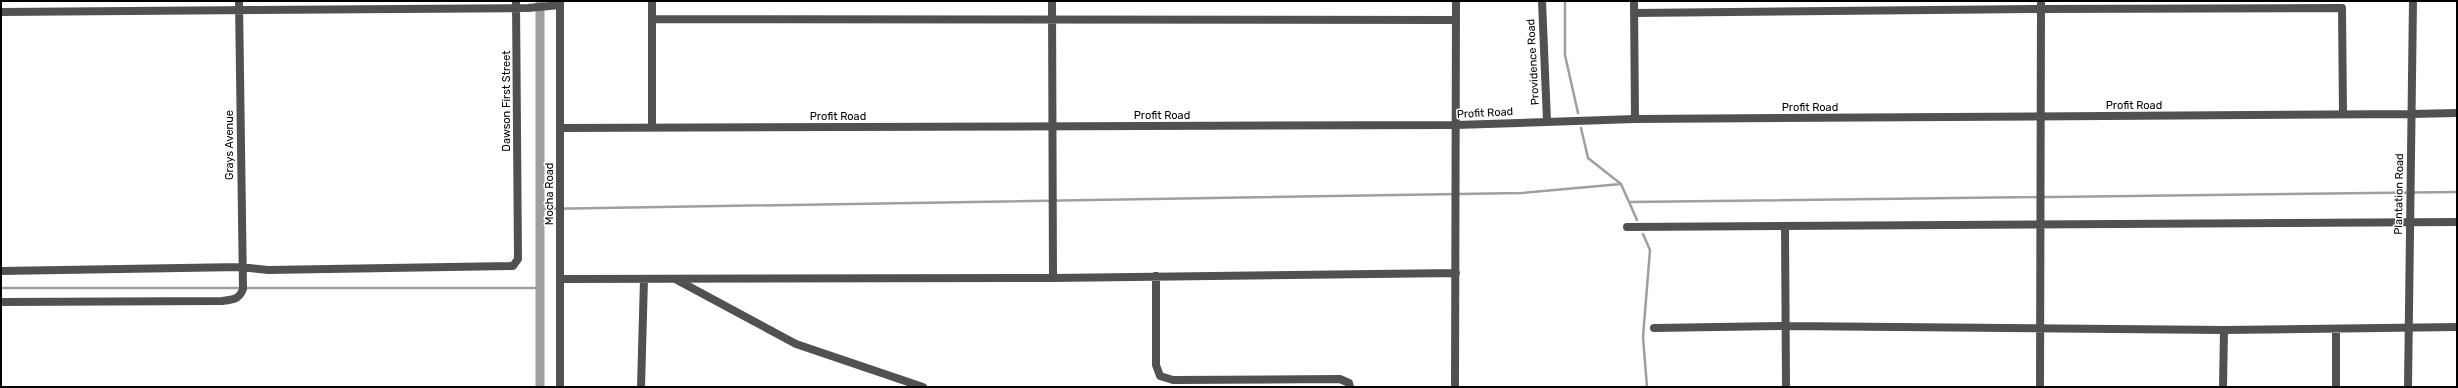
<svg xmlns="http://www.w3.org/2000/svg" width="2458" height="388" viewBox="0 0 2458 388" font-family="Rubik,sans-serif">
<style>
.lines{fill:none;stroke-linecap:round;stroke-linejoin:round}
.stream{stroke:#9f9f9f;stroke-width:2.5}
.canal{stroke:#9f9f9f;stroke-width:9}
.minor{stroke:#515151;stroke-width:8}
.tertiary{stroke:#515151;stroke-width:8}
.labels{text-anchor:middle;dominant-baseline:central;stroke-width:3;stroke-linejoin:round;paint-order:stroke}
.street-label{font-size:11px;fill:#000;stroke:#fff}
</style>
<rect width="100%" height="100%" fill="#fff"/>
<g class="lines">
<path class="stream" d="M 1565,1 L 1565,55 L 1578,113
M 1581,128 L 1588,158 L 1621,184 L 1637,220
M 1629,202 L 2457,192
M 541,209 L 1522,193 L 1621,184
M 1643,234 L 1650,250 L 1643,337 L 1647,387
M 1,288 L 541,288"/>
<path class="canal" d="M 540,1 L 540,387"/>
<path class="minor" d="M 1052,1 L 1053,278
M 1634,1 L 1635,119
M 1,12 L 528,8 L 560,5
M 1634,13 L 2041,9 L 2342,8 L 2343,114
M 652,19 L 1456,20
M 2411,114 L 2457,113
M 652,127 L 652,1
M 1627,227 L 2457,222
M 1785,227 L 1786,387
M 1,271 L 241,267 L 268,270 L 513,266 L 518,259 L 516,1
M 1156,276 L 1156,365 L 1160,376 L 1173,380 L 1340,379 L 1349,383 L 1350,387
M 561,279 L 1053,278 L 1456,273
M 677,280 L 796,344 L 923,387
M 1,302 L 222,301 C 232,300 239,300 243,289 L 239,1
M 1654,328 L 1786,326 L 2224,330 L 2457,327
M 641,387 L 644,279
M 1455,387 L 1456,1
M 2040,387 L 2041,1
M 2223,387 L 2224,330
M 2336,387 L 2336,329"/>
<path class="tertiary" d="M 1542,1 L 1547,121
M 560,128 L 1456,125 L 1635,119 L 2411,114
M 560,387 L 560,1
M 2408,387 L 2413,1"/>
</g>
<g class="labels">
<g class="street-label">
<text transform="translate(1533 62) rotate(-93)">Providence Road</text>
<text transform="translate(506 101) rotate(-90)">Dawson First Street</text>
<text x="2134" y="105">Profit Road</text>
<text x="1810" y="107">Profit Road</text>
<text transform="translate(1485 113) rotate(-3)">Profit Road</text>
<text x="1162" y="115">Profit Road</text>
<text x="838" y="116">Profit Road</text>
<text transform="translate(229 145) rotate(-90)">Grays Avenue</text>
<text transform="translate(549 194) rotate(-90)">Mocha Road</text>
<text transform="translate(2399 194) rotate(-89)">Plantation Road</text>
</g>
</g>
<rect width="2458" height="388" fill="none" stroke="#000000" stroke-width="4"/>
</svg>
